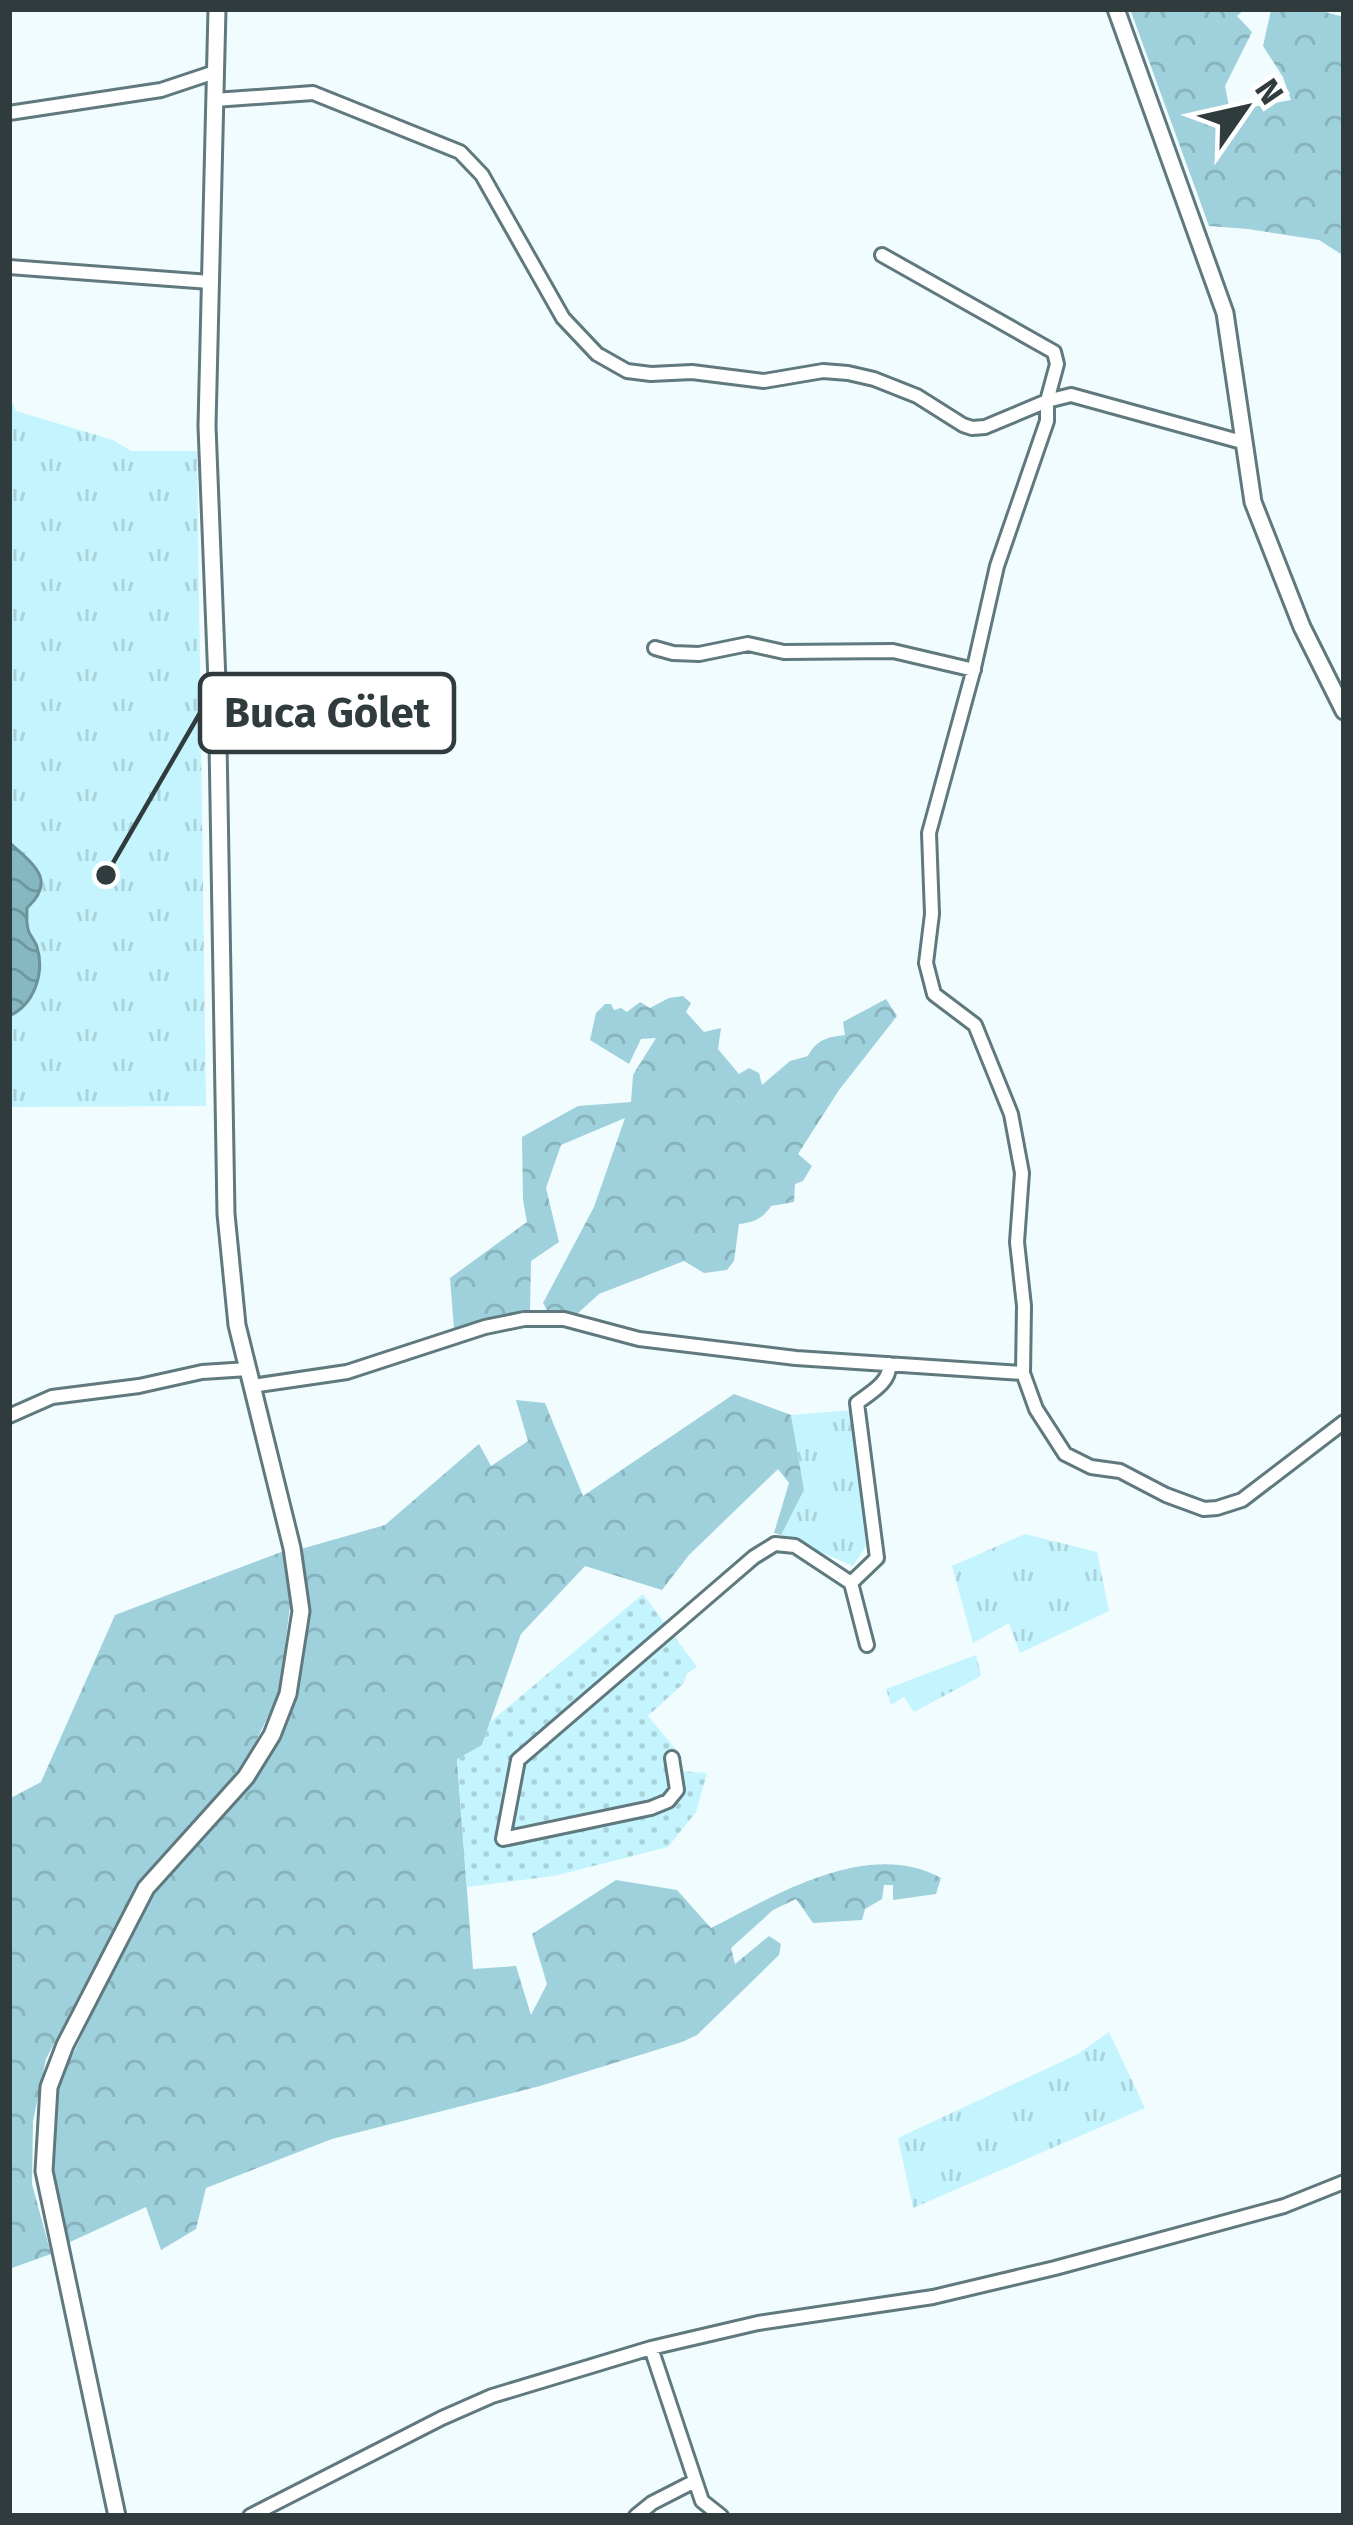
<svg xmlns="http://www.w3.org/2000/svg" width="1353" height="2525" viewBox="0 0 1353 2525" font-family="'Fira Sans',sans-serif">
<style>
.grass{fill:url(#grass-tufts)}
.forest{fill:url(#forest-crowns)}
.garden{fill:url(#garden-dots)}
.water{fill:url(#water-waves);stroke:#6c929a;stroke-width:3}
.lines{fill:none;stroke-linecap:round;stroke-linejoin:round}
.minor-casing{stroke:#5f797e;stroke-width:18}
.tertiary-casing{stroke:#5f797e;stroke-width:21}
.minor{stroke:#fff;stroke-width:12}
.tertiary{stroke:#fff;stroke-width:15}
.leader{fill:none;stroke:#303b3d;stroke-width:4.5}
.callout-dot{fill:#303b3d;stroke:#fff;stroke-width:4.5}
.callout{fill:#fff;stroke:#303b3d;stroke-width:4.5}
.callout-label{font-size:42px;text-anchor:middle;font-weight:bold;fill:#303b3d}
</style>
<defs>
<pattern id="grass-tufts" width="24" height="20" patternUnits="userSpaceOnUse" patternTransform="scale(3)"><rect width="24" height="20" fill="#c4f4fe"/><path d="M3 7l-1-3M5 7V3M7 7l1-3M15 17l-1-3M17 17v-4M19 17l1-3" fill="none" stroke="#a9d2db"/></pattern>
<pattern id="forest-crowns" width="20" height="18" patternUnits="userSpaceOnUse" patternTransform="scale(3)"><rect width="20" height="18" fill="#9ed1dc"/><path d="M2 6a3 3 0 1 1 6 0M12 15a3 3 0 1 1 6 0" fill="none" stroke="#88b4be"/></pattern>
<pattern id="garden-dots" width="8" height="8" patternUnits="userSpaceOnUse" patternTransform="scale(3)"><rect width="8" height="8" fill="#c4f4fe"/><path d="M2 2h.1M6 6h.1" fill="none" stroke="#a9d2db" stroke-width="1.8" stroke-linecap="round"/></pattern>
<pattern id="water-waves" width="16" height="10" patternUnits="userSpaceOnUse" patternTransform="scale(3)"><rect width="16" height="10" fill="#86b8c2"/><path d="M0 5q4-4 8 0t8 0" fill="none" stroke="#6e979f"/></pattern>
</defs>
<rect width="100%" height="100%" fill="#f1fcfe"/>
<path class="grass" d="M 9,395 L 16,411 L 113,440 L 131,451 L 197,451 L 206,1106 L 9,1107 Z
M 853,1410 L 866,1546 L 853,1566 L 781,1535 L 804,1490 L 791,1415 Z
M 1025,1534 L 1097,1552 L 1109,1611 L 1020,1653 L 1009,1623 L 973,1643 L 952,1566 Z
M 976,1655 L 981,1676 L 914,1712 L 904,1697 L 891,1705 L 886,1689 Z
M 1109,2032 L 1145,2108 L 913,2208 L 898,2138 L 1078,2054 Z"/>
<path class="forest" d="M 1130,9 L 1245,9 L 1237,16 L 1252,32 L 1225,86 L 1230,111 L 1291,100 L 1283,77 L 1263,46 L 1271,10 L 1313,9 L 1344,17 L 1344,256 L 1319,240 L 1248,229 L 1209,226 Z
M 683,996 L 691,1003 L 686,1012 L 704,1032 L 721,1028 L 718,1049 L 739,1074 L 749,1068 L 759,1073 L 762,1085 L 790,1061 L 808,1056 C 817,1039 828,1037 845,1035 L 843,1022 L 886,999 L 897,1016 L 839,1090 L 798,1154 L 812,1166 L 803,1181 L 795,1184 L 794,1202 L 771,1206 C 762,1219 755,1222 739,1224 L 734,1261 L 727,1270 L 704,1273 L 684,1261 L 599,1294 L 577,1314 L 548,1312 L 543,1303 L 594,1207 L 625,1118 L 561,1145 L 546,1188 L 559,1242 L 531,1261 L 530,1312 L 454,1328 L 450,1278 L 527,1222 L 523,1200 L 522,1137 L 578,1106 L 631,1102 L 633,1075 L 656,1038 L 641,1039 L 629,1064 L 590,1040 L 596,1013 L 605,1004 L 611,1004 L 614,1010 L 621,1008 L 627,1012 L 640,1002 L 650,1008 L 669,998 Z
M 734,1394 L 791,1415 L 804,1490 L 781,1535 L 774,1533 L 789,1483 L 778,1469 L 689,1555 L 662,1590 L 585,1566 L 521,1634 L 482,1745 L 457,1760 L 473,1969 L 516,1966 L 531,2015 L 547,1984 L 532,1934 L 616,1880 L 677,1890 L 711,1928 C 776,1895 868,1838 941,1878 L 936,1894 L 893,1900 L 893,1885 L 884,1885 L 882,1899 L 865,1909 L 862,1920 L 813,1923 L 796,1899 L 773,1910 L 731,1948 L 735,1964 L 769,1936 L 781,1944 L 779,1955 L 697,2035 L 682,2042 L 540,2086 L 332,2139 L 206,2188 L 196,2229 L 161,2250 L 146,2207 L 68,2243 L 49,2163 L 56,2089 L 151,1892 L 254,1780 L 282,1731 L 302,1653 L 308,1599 L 301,1549 L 385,1525 L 479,1444 L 491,1466 L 528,1441 L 516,1400 L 545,1403 L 583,1496 Z
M 284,1551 L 290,1606 L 279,1694 L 240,1774 L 138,1882 L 46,2059 L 33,2121 L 32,2184 L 51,2254 L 9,2269 L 9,1799 L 41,1782 L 115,1615 Z"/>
<path class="garden" d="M 643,1594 L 697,1667 L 687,1673 L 684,1683 L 648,1716 L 679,1753 L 678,1761 L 683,1771 L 707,1773 L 696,1812 L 668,1847 L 554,1876 L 467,1887 L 457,1759 L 482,1745 L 490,1722 Z"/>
<path class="water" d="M 9,842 C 32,864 58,879 27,908 C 27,915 26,922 28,929 C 29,935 35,940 37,947 C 45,973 34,1005 9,1016 Z"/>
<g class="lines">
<defs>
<path id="minor" d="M 214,100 L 313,93 L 460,152 L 482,175 L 563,318 L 597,354 L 627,371 L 651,374 L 692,372 L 764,381 L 823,371 L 848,373 L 874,379 L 917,396 L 963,425 L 972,428 L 985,427 L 1047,401 L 1057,364 L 1054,352 L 882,255
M 9,113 L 161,90 L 215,72
M 9,267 L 210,282
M 1242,442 L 1071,395 L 1047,401 L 1047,421 L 997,566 L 973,672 L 929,833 L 932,914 L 926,963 L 934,994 L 975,1025 L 1011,1114 L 1022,1173 L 1017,1242 L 1024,1306 L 1023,1373 L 1036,1409 L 1065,1454 L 1091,1467 L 1120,1471 L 1166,1495 L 1204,1509 L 1217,1508 L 1242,1500 L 1344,1422
M 655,648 L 673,653 L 699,654 L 748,644 L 784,652 L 893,651 L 974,670
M 252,1386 L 347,1372 L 485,1327 L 524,1319 L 564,1319 L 639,1339 L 796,1358 L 1023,1373
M 9,1416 L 52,1397 L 139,1386 L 202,1372 L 248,1369
M 867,1645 L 851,1583 L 877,1558 L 857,1403 C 870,1393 891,1382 889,1364
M 672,1758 L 677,1790 L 668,1801 L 651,1808 L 503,1839 L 518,1760 L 754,1557 L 775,1544 L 795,1546 L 851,1583
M 651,2348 L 702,2501 L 721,2516
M 250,2516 L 442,2418 L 492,2396 L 651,2348 L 758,2323 L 933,2297 L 1055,2268 L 1284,2206 L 1344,2182
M 636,2516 L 652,2503 L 695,2481"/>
<path id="tertiary" d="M 1116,9 L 1225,313 L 1253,502 L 1302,627 L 1344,711
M 117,2516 L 44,2171 L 49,2087 L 65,2045 L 146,1888 L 246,1777 L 272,1735 L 288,1694 L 301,1611 L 292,1548 L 237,1325 L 226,1214 L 217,682 L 207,426 L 217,9"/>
</defs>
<use href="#minor" class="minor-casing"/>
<use href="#tertiary" class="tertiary-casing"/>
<use href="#minor" class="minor"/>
<use href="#tertiary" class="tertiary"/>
</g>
<path class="leader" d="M106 875L200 713"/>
<circle class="callout-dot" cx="106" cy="875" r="12"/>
<rect class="callout" x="200" y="674" width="254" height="78" rx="12"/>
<g class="callout-label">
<text x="327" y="727">Buca Gölet</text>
</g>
<rect width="1353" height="2525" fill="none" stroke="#303b3d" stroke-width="24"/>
<g transform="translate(1245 108) rotate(56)" stroke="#ffffff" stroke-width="9" paint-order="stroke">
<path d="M0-9L21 45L0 30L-21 45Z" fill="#303b3d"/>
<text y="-18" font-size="33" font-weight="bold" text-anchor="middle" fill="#303b3d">N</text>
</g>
</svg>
